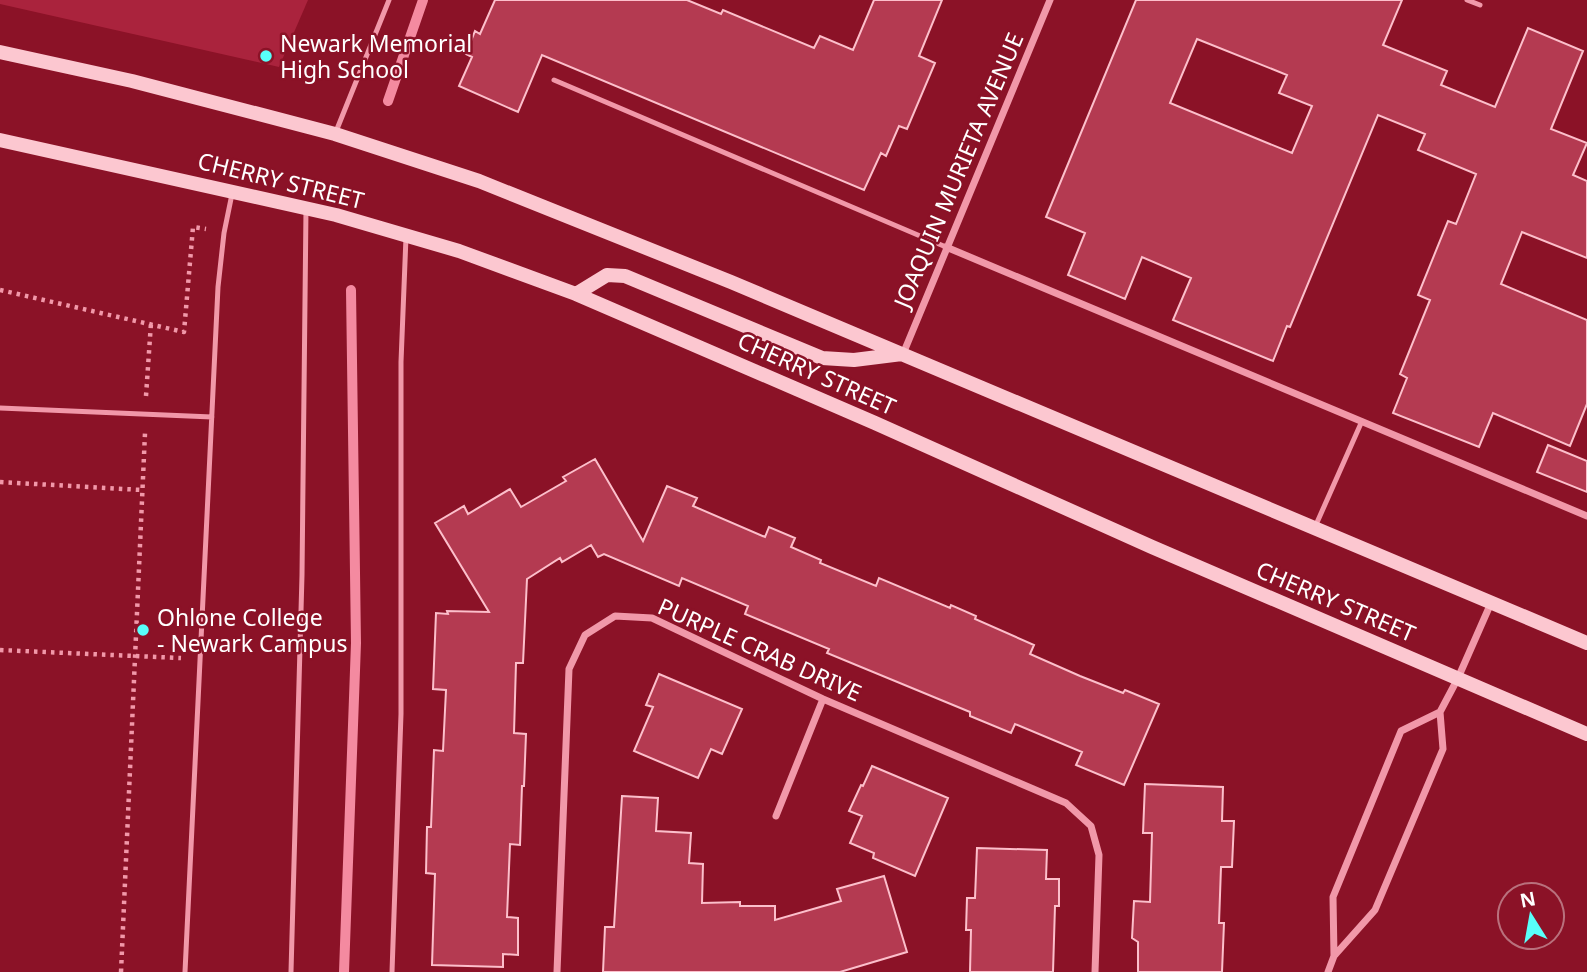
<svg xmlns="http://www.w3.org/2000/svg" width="1587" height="972" viewBox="0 0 1587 972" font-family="'Noto Sans',sans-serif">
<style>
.green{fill:#aa233d}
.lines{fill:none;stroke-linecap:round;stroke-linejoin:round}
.stream{stroke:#f48aa0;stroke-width:10}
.building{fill:#b43a51;stroke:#fcbfcb;stroke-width:2;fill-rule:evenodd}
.path{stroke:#f198a9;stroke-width:4.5;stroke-dasharray:3.5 5;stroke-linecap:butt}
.lane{stroke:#f198a9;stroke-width:5}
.street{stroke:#f198a9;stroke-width:7}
.secondary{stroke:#fcc7d0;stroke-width:14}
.poi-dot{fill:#58fffa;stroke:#8b1227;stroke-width:2.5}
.labels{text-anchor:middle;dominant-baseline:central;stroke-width:5;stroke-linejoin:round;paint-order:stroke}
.poi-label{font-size:23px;fill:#fff;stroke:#8b1227;text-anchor:start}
.street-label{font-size:23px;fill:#fff;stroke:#8b1227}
</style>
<rect width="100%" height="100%" fill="#8b1227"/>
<path class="green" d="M 0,0 L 308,0 L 279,67 L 0,4 Z"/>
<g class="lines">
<path class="stream" d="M 388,101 L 423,0
M 344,972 L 356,643 L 351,290"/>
</g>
<path class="building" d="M 495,0 L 687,0 L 721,14 L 723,10 L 814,48 L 820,36 L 853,50 L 874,0 L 942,0 L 919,56 L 935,63 L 907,129 L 899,126 L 886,156 L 881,153 L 864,190 L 542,55 L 518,112 L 459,86 L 472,57 L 466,54 L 475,31 L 480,34 Z
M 1136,0 L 1402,0 L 1383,45 L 1447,71 L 1441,85 L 1495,107 L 1528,28 L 1583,51 L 1551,129 L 1587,143 L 1573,175 L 1587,181 L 1587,258 L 1522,232 L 1501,284 L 1587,320 L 1587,404 L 1570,446 L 1493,413 L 1479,447 L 1393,413 L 1407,378 L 1400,374 L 1430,300 L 1418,295 L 1448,221 L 1456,224 L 1476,174 L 1418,150 L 1425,134 L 1378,115 L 1290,327 L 1287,326 L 1273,361 L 1173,320 L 1191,278 L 1142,257 L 1125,299 L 1068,275 L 1085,233 L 1046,217 ZM 1197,39 L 1287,75 L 1279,93 L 1312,106 L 1292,153 L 1170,103 Z
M 1548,445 L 1587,461 L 1587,492 L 1537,472 Z
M 595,459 L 643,541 L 667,486 L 697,498 L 693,506 L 765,537 L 769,527 L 795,538 L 791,547 L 821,560 L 820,563 L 876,586 L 879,578 L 950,608 L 951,605 L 976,616 L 975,619 L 1034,645 L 1030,654 L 1080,676 L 1123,693 L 1125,690 L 1159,704 L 1124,785 L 1076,765 L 1082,752 L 1015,724 L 1011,733 L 970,716 L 970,712 L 827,653 L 829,649 L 745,614 L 748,606 L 682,578 L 679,586 L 604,554 L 598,557 L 591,545 L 562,562 L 560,558 L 527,579 L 523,663 L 516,663 L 514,733 L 526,734 L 524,786 L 522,786 L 520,845 L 510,844 L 507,917 L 518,918 L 518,955 L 503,954 L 503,967 L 432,965 L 435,874 L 426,873 L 427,827 L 431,827 L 434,750 L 443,751 L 446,690 L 433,689 L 436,613 L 448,614 L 447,611 L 489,612 L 435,523 L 464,506 L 468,514 L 510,489 L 521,507 L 566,481 L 563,477 Z
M 659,674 L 742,709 L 722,754 L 711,749 L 698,778 L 634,751 L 653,707 L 646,705 Z
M 872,766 L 948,798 L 915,876 L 873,858 L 874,853 L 850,843 L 862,816 L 849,811 L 861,785 L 863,786 Z
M 1145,784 L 1223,787 L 1222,821 L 1234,821 L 1232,867 L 1221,867 L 1219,923 L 1224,923 L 1222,972 L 1138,972 L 1138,942 L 1132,938 L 1134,901 L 1150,902 L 1152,833 L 1143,833 Z
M 622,796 L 658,798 L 656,831 L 691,833 L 689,863 L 703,864 L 702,903 L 740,902 L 740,906 L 775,906 L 775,920 L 841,901 L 837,889 L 884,876 L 907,952 L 840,972 L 603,972 L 605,927 L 614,927 Z
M 977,848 L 1047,850 L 1046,879 L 1059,879 L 1059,906 L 1055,906 L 1053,972 L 970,972 L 971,930 L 966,930 L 967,898 L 975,898 Z"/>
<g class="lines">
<path class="path" d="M 0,290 L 184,332 L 193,227 L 206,229
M 146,396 L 151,323
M 0,482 L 142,490
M 0,650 L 181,658
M 121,972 L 145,433"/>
<path class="lane" d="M 1467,0 L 1480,5
M 554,80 L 946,247
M 335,134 L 389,0
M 0,408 L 212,417
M 1315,527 L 1362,421
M 185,972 L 218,287 L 224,233 L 232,194
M 291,972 L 302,575 L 306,209
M 392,972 L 401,714 L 401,362 L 406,237"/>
<path class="street" d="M 946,247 L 1587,516
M 903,354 L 1050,0
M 776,816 L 823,699
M 1334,956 L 1375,910 L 1443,749 L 1440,712 L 1458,678 L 1491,603
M 557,972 L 569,669 L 585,635 L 615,616 L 652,618 L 823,699 L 1066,803 L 1091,826 L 1099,855 L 1095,972
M 1328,972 L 1334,956 L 1333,897 L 1401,731 L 1440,712"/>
<path class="secondary" d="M 0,52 L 132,81 L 335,134 L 479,181 L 731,282 L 1587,643
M 0,140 L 336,215 L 459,251 L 576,294 L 875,423 L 1152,547 L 1587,734
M 576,294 L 607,275 L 625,276 L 822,358 L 854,360 L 902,354"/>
</g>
<g class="poi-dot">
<circle cx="266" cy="56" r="7"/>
<circle cx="143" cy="630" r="7"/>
</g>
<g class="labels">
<g class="poi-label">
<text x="280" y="43">Newark Memorial<tspan x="280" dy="26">High School</tspan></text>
<text x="157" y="617">Ohlone College<tspan x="157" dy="26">- Newark Campus</tspan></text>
</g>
<g class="street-label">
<text transform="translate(958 170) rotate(-67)">JOAQUIN MURIETA AVENUE</text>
<text transform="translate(281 180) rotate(14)">CHERRY STREET</text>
<text transform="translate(817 373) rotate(24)">CHERRY STREET</text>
<text transform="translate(1336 601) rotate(23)">CHERRY STREET</text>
<text transform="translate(760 649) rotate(24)">PURPLE CRAB DRIVE</text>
</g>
</g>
<g transform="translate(1531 916) rotate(349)"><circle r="33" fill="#8b1227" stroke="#b9717d" stroke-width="2"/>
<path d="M0-5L12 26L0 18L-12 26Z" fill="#58fffa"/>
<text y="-10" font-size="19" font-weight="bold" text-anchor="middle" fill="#ffffff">N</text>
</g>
</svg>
